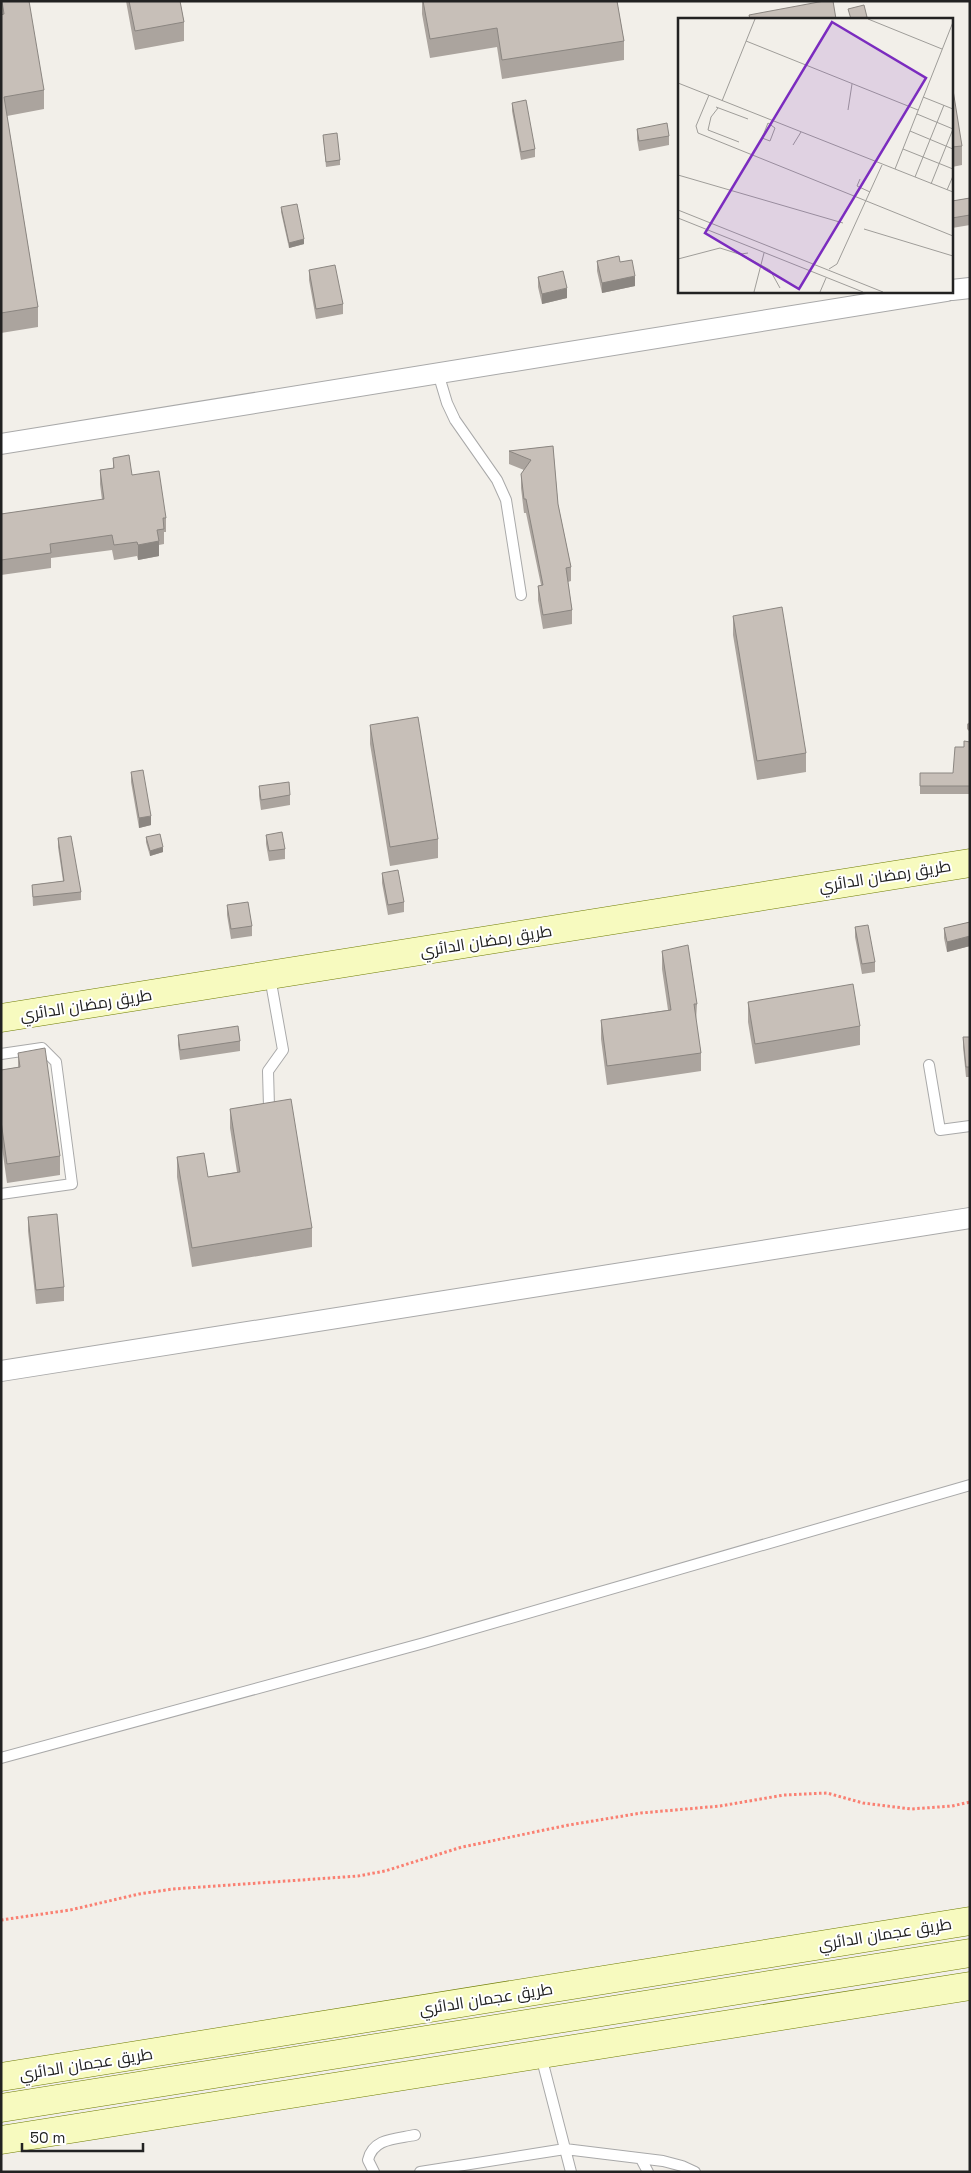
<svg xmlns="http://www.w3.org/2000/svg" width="971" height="2173" viewBox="0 0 971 2173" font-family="'Space Grotesk',Cairo,sans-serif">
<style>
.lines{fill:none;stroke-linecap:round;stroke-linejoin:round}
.lane-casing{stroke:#a9a9a9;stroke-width:12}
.street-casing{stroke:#a9a9a9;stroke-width:22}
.secondary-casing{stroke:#707d05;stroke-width:29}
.path{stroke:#fa8072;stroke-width:3;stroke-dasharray:2.5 2.5;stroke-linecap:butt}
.lane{stroke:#fff;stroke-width:10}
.street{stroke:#fff;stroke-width:20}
.secondary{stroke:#f7fabf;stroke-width:28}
.wall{fill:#aba49e}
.shaded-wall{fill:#8b8681}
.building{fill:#c7bfb8;stroke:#8b8681}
.labels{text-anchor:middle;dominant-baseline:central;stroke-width:4;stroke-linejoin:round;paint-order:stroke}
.street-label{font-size:16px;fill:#222;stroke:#fff}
.inset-road{fill:none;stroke:#9f9d99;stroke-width:1}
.view{fill:#7b2cbf;fill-opacity:0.15;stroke:#7b2cbf;stroke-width:2.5}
.inset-edge{fill:none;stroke:#222;stroke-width:2.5}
</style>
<rect width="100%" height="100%" fill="#f2efe9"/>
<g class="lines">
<defs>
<path id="lane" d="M 438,373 L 447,403 L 455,420 L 497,480 L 506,500 L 521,595
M 1,1054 L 42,1048 L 56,1062 L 72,1184 L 1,1194
M 929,1065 L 940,1130 L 970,1126
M 269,1107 L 268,1071 L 283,1050 L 270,977
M 1,1758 L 424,1643 L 970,1485
M 541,2056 L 571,2172
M 641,2159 L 648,2172
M 374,2172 L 368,2160 C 373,2138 396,2139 415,2135
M 420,2172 L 565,2149 L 663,2161 L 682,2166 L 695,2172"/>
<path id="street" d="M 952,290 L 970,288
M 1,444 L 947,291
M 1,1371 L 970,1218"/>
<path id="secondary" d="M 1,1018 L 970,863
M 1,2077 L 970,1921
M 1,2108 L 970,1953
M 1,2140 L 970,1986"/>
</defs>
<use href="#lane" class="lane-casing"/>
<use href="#street" class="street-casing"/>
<use href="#secondary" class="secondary-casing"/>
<path class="path" d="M 1,1920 L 70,1910 L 139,1894 L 173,1889 L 358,1876 L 385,1871 L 462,1847 L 569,1825 L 641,1813 L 720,1806 L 784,1795 L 827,1793 L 863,1803 L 911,1809 L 952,1806 L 970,1802"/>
<use href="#lane" class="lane"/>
<use href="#street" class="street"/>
<use href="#secondary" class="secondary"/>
</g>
<path class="wall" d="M 1,1 L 44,90 L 44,109 L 7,116 L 38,307 L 38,327 L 1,333 Z
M 126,1 L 180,1 L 184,22 L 184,41 L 135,50 Z
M 422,1 L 617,1 L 624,41 L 624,60 L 502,79 L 497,47 L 430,58 L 422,14 Z
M 952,90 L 962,146 L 962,165 L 952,167 Z
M 512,103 L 535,149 L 535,157 L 521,160 L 512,111 Z
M 637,129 L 669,136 L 669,145 L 639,151 L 637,139 Z
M 323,135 L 340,160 L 340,165 L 326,167 Z
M 970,198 L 970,225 L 952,228 L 952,201 Z
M 281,207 L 304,244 L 289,248 L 281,212 Z
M 597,261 L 620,262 L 635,286 L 602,293 L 597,271 Z
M 309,270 L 343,304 L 343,314 L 316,319 L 309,280 Z
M 538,277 L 567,298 L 542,304 L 538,287 Z
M 553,446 L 558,504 L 571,567 L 571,581 L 568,582 L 572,610 L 572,624 L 543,629 L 538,600 L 538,586 L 541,585 L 526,513 L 524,513 L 521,488 L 521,474 L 524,470 L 509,464 L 509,451 Z
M 113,458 L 132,475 L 166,518 L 166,532 L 164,532 L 164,544 L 159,545 L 159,556 L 138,560 L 137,556 L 114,560 L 112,550 L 51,558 L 51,568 L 1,575 L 1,514 L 102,500 L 100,484 L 100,470 L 113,468 Z
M 733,616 L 806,753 L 806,772 L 757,780 L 733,635 Z
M 970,722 L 970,732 L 967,729 L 967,724 Z
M 370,725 L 438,839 L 438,858 L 390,866 L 370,744 Z
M 970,742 L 970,794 L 920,794 L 920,773 L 953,773 L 964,747 Z
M 131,772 L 151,825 L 139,828 L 131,782 Z
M 259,786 L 290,795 L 290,805 L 261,810 L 259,796 Z
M 266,835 L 285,849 L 285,859 L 269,861 L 266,844 Z
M 146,837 L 163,852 L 150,856 L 146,842 Z
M 58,838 L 81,892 L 81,900 L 33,906 L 32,885 L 63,881 L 58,847 Z
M 382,873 L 404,902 L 404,912 L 388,915 L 382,883 Z
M 227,905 L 252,926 L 252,936 L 231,939 L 227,915 Z
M 970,922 L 970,946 L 947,952 L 944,938 L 944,928 Z
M 855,927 L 875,962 L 875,972 L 862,974 L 855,937 Z
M 662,951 L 697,1004 L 696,1022 L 701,1053 L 701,1071 L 607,1085 L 601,1039 L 601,1020 L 668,1010 L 662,969 Z
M 748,1002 L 860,1026 L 860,1045 L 755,1064 L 748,1022 Z
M 178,1035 L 240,1041 L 240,1051 L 180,1060 L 178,1045 Z
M 963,1037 L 970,1037 L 970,1077 L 966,1077 L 963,1047 Z
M 18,1053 L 60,1156 L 60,1175 L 7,1183 L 1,1140 L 1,1070 L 18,1067 Z
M 230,1109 L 312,1228 L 312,1247 L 192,1267 L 177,1177 L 177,1157 L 208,1177 L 237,1172 L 230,1128 Z
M 28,1217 L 64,1287 L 64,1301 L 36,1304 L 28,1231 Z"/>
<path class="shaded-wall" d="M 304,239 L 304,244 L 289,248 L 289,243 Z
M 635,276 L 635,286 L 602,293 L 602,283 Z
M 567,288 L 567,298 L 542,304 L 542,294 Z
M 159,541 L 159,556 L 138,560 L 138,545 Z
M 151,816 L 151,825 L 139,828 L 139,818 Z
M 163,847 L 163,852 L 150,856 L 150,851 Z
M 970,936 L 970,946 L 947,952 L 947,942 Z"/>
<path class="building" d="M 2,1 L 29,1 L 44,90 L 4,97 L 38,307 L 1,313 L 1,15 L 4,14 Z
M 129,1 L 180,1 L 184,22 L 135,31 Z
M 423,1 L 617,1 L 624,41 L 502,60 L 497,28 L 430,39 Z
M 824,1 L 833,1 L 836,19 L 750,19 L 749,15 Z
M 864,5 L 867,17 L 860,19 L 851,19 L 848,9 Z
M 952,90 L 953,90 L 962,146 L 952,147 Z
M 526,100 L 535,149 L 521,152 L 512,103 Z
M 667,123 L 669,136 L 639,141 L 637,129 Z
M 337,133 L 340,160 L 326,162 L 323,135 Z
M 970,198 L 970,215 L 952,218 L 952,201 Z
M 297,204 L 304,239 L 289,243 L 281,207 Z
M 619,256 L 620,262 L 632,260 L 635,276 L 602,283 L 597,261 Z
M 335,265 L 343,304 L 316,309 L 309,270 Z
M 563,271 L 567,288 L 542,294 L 538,277 Z
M 553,446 L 558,504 L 571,567 L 566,568 L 572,610 L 543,615 L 538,586 L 543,585 L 526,499 L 524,499 L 521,474 L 531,460 L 509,451 Z
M 129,455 L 132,475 L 159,471 L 166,518 L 163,518 L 164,529 L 157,530 L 159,541 L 138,545 L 137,542 L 114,545 L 112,535 L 50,544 L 51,553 L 1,560 L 1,514 L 104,499 L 100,470 L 114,468 L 113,458 Z
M 782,607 L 806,753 L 757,761 L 733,616 Z
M 418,717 L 438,839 L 390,847 L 370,725 Z
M 964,741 L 970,742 L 970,786 L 920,786 L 920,773 L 953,773 L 955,747 L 964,747 Z
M 143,770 L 151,816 L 139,818 L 131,772 Z
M 289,782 L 290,795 L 261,800 L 259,786 Z
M 282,832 L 285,849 L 269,851 L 266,835 Z
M 160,834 L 163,847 L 150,851 L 146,837 Z
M 71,836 L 81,892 L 33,897 L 32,885 L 64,881 L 58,838 Z
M 398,870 L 404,902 L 388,905 L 382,873 Z
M 248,902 L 252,926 L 231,929 L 227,905 Z
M 970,922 L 970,936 L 947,942 L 944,928 Z
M 868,925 L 875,962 L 862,964 L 855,927 Z
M 688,945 L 697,1004 L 694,1004 L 701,1053 L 607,1066 L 601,1020 L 671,1010 L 662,951 Z
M 853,984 L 860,1026 L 755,1044 L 748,1002 Z
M 238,1026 L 240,1041 L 180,1050 L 178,1035 Z
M 963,1037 L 970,1037 L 970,1067 L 966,1067 Z
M 45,1048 L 60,1156 L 7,1164 L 1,1121 L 1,1070 L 20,1067 L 18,1053 Z
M 291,1099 L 312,1228 L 192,1248 L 177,1157 L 204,1153 L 208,1177 L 240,1172 L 230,1109 Z
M 57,1214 L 64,1287 L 36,1290 L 28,1217 Z"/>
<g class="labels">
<g class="street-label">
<text transform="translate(885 876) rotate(-9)">طريق رمضان الدائري</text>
<text transform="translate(486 941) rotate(-9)">طريق رمضان الدائري</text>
<text transform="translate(86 1005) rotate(-9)">طريق رمضان الدائري</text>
<text transform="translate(885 1934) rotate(-9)">طريق عجمان الدائري</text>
<text transform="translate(486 1999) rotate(-9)">طريق عجمان الدائري</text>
<text transform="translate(86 2064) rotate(-9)">طريق عجمان الدائري</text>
</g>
</g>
<g transform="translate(678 18)">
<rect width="275" height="275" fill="#f2efe9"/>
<path class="inset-road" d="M 190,1 L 264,31M 68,23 L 240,92M 0,65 L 275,174M 31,77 L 18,108 L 20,115 L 275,218M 245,79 L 275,91M 44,83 L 77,1M 38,89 L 70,101M 40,90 L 33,99 L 30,112 L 61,124M 170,92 L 174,66M 239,96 L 275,111M 90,105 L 97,110 L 92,123 L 84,120 ZM 232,113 L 275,131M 115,127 L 123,114M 225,131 L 275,151M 217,151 L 275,4M 0,157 L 165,205M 237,159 L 266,87M 182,161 L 179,168 L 192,174M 253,166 L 275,111M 269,172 L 275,158M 0,192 L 205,274M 0,200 L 185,274M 186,211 L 275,238M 70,235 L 63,236 L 92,252 L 102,270M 0,241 L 42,230 L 64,237M 151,251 L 159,246 L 204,147M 76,274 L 86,235M 142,274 L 148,260"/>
<path class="view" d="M 154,4 L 248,60 L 121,271 L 27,215 Z"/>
<rect width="275" height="275" class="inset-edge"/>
</g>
<rect width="971" height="2173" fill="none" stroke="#222222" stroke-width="5"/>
<path d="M22 2143v8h121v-8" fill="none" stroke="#222222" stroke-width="2.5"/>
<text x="30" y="2143" font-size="15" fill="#222222" stroke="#ffffff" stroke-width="4" paint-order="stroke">50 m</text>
</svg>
